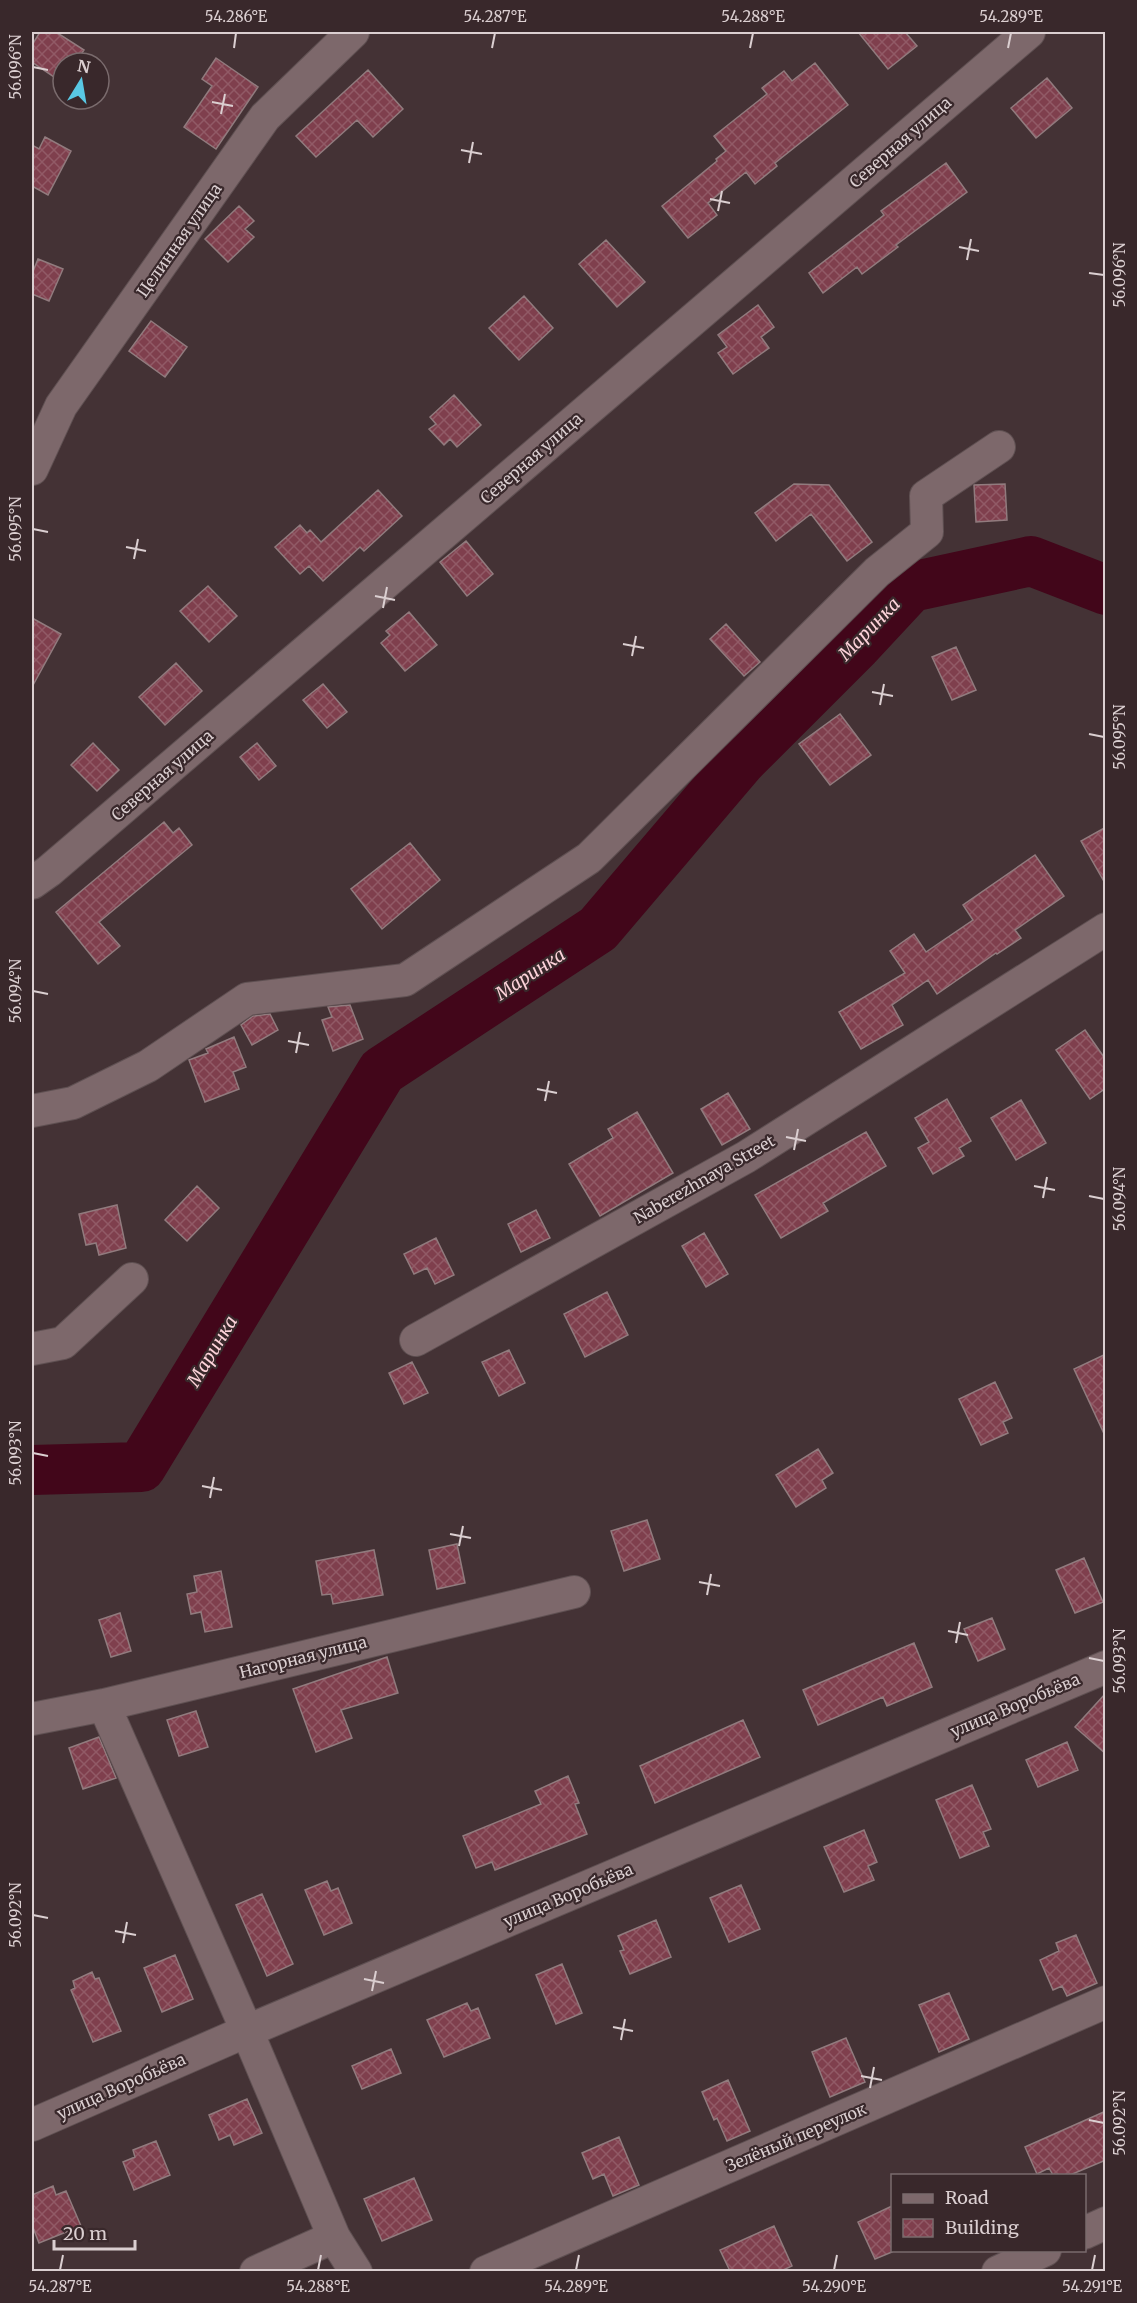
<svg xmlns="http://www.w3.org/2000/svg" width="1137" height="2303" viewBox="0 0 1137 2303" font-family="Merriweather,serif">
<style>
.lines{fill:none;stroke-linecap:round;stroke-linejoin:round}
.river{stroke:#42061a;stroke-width:50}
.building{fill:url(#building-cross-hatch);stroke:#917b7e;stroke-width:1.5}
.minor-casing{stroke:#5f5052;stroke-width:34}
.minor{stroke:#7d686b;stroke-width:32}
.ticks{fill:none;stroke:#dbcfd1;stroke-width:2}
.labels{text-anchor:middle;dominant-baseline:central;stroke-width:4.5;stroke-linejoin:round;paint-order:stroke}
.street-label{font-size:16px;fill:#dbcfd1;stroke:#39282b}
.water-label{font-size:18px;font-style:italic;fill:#fdd3da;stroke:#39282b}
.neatline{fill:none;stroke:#dbcfd1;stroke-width:2}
.ticks-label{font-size:15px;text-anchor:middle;fill:#dbcfd1}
</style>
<defs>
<pattern id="building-cross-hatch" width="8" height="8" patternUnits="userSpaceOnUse" patternTransform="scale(1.5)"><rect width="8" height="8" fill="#7f3f4d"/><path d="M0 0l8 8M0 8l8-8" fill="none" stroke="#915a66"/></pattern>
</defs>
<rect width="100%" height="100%" fill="#443235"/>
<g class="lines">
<path class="river" d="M 32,1470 L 141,1467 L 382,1071 L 598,929 L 741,761 L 857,645 L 911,587 L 1031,561 L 1106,590"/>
</g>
<path class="building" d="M 40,32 L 56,32 L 84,50 L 75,63 L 63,63 L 63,83 L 32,62 L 32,45 Z
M 858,32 L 905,32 L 917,46 L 888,69 Z
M 216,58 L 258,87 L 216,149 L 184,127 L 212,86 L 202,79 Z
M 815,63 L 848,105 L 775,163 L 777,166 L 755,184 L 746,172 L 708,203 L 717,215 L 688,238 L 662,206 L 717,161 L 716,159 L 726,151 L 714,136 L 767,94 L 762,88 L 784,71 L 792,81 Z
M 368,70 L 403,109 L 373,137 L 357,120 L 316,157 L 296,136 Z
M 1047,78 L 1072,108 L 1036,138 L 1011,108 Z
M 45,137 L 71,151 L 48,195 L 32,186 L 32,145 L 39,149 Z
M 946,163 L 967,192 L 896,245 L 898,247 L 862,274 L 857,267 L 823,293 L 809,273 L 884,215 L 881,211 Z
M 239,206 L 254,221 L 245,229 L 254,237 L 228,262 L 205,239 Z
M 606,240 L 645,282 L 617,307 L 579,264 Z
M 38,259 L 63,269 L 49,301 L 32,294 L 32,274 Z
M 524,296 L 553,328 L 519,360 L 489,328 Z
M 758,305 L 774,327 L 761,337 L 769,348 L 733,374 L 718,353 L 727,347 L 718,335 Z
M 151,321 L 187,347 L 165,377 L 129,351 Z
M 454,395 L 481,425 L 457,447 L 450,439 L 444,445 L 429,429 L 436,424 L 430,417 Z
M 794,484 L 829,485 L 872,542 L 847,561 L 811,514 L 776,541 L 755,513 Z
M 1005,484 L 1007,520 L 976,522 L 974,485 Z
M 378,490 L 402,516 L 364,551 L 360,547 L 323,581 L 309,566 L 300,574 L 275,547 L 300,525 L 307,533 L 310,530 L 321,542 Z
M 466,541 L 493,574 L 467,596 L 440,562 Z
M 208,586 L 237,616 L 209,642 L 180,611 Z
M 409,612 L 437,645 L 405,671 L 381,643 L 390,635 L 386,631 Z
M 32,618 L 61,634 L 32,687 Z
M 726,624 L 760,662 L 744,676 L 710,639 Z
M 956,647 L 976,690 L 952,700 L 932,657 Z
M 176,663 L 202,691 L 165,725 L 139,697 Z
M 323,684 L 347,712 L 327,728 L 303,700 Z
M 840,714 L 871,755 L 830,785 L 799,744 Z
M 93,743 L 119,770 L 97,791 L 71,765 Z
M 257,743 L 276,766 L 259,780 L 240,757 Z
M 164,822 L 173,833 L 179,828 L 192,845 L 99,922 L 120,946 L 98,964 L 56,912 Z
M 1106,827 L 1106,885 L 1081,841 Z
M 410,843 L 440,880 L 382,929 L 351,889 Z
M 1035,855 L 1064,896 L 1015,930 L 1021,938 L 997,954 L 996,953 L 937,994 L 928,980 L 892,1005 L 903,1025 L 861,1049 L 839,1012 L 905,973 L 890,951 L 914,934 L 926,952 L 973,920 L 963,905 Z
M 350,1005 L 363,1039 L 333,1051 L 322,1020 L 332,1017 L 328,1007 Z
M 270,1014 L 278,1030 L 252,1045 L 241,1025 L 253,1016 Z
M 1085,1030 L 1106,1060 L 1106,1088 L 1090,1099 L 1056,1050 Z
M 234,1037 L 246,1067 L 233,1072 L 239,1089 L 205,1102 L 189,1060 L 208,1053 L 206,1049 Z
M 728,1093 L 750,1129 L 722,1145 L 701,1109 Z
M 947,1099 L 971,1141 L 959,1148 L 964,1156 L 933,1174 L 918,1148 L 929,1142 L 915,1118 Z
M 1021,1100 L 1046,1143 L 1016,1160 L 991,1118 Z
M 637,1112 L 673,1173 L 600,1216 L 569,1164 L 613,1138 L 608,1129 Z
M 866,1132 L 886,1166 L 823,1203 L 828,1211 L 781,1238 L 755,1195 Z
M 197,1186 L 219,1208 L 187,1241 L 165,1220 Z
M 117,1205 L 126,1248 L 99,1255 L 96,1243 L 86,1245 L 79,1214 Z
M 536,1210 L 550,1238 L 521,1252 L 508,1224 Z
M 704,1233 L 728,1274 L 706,1287 L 682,1246 Z
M 436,1238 L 454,1275 L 435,1284 L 427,1268 L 414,1274 L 404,1254 Z
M 607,1292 L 628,1335 L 585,1357 L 564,1314 Z
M 509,1350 L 525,1383 L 499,1396 L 482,1362 Z
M 1106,1354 L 1106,1438 L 1074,1369 Z
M 412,1362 L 428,1393 L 404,1404 L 389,1373 Z
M 995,1382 L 1012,1418 L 1003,1422 L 1008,1433 L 981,1445 L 959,1399 Z
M 818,1449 L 833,1473 L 822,1480 L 826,1488 L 796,1507 L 776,1475 Z
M 647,1520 L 660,1559 L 624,1571 L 611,1531 Z
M 457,1544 L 465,1583 L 437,1589 L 429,1550 Z
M 374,1550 L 383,1595 L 333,1604 L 331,1594 L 322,1595 L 316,1561 Z
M 1084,1558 L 1103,1602 L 1075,1613 L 1056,1570 Z
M 221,1571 L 232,1627 L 205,1632 L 201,1612 L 191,1614 L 187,1594 L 197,1592 L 194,1576 Z
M 120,1613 L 131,1651 L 111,1657 L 99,1620 Z
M 992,1618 L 1005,1649 L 978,1661 L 964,1629 Z
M 914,1643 L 932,1687 L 887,1706 L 883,1697 L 818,1725 L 803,1690 Z
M 387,1657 L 398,1693 L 341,1710 L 352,1738 L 316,1752 L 293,1689 Z
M 1106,1693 L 1106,1754 L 1075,1727 Z
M 196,1711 L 208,1747 L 179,1756 L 167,1720 Z
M 743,1720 L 760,1757 L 655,1803 L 640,1766 Z
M 99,1737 L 116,1778 L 83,1789 L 69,1748 Z
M 1067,1742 L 1078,1770 L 1038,1787 L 1026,1760 Z
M 568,1776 L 579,1803 L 575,1804 L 587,1834 L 495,1870 L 492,1862 L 476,1868 L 463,1836 L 541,1804 L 535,1791 Z
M 972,1785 L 991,1829 L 983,1832 L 989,1846 L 960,1858 L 936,1800 Z
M 864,1830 L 877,1862 L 868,1866 L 874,1880 L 844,1892 L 824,1847 Z
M 327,1881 L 331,1891 L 338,1888 L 352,1923 L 324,1935 L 305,1890 Z
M 741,1885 L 760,1929 L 729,1942 L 710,1898 Z
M 262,1894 L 293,1964 L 267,1976 L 236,1905 Z
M 656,1920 L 671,1957 L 630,1974 L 620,1951 L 624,1950 L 618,1936 Z
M 1076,1935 L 1097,1983 L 1067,1996 L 1062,1986 L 1053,1990 L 1040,1960 L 1059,1951 L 1056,1943 Z
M 175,1955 L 193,1999 L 162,2012 L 144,1968 Z
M 562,1964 L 582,2013 L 556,2024 L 536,1975 Z
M 92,1972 L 95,1979 L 99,1978 L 121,2031 L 93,2042 L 71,1990 L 75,1988 L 73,1981 Z
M 949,1993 L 969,2039 L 939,2052 L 919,2005 Z
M 467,2003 L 471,2011 L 478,2008 L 490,2038 L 444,2057 L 427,2020 Z
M 846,2038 L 865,2082 L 830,2097 L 812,2052 Z
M 391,2049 L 401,2073 L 362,2089 L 352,2066 Z
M 728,2080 L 750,2131 L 727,2141 L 717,2118 L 714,2120 L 702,2092 Z
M 247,2099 L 262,2133 L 234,2145 L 230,2135 L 219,2140 L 209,2115 Z
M 1106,2111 L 1106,2160 L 1070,2175 L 1053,2175 L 1049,2168 L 1037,2174 L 1025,2147 Z
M 619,2137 L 639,2185 L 613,2196 L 604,2174 L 593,2179 L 582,2153 Z
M 156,2141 L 170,2175 L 134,2190 L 123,2162 L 135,2157 L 133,2150 Z
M 414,2178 L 432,2220 L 382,2241 L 364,2199 Z
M 53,2186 L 56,2195 L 66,2191 L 81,2226 L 39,2243 L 32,2225 L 32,2195 Z
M 892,2206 L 892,2252 L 875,2259 L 858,2222 Z
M 774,2226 L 792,2266 L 781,2271 L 730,2271 L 720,2250 Z"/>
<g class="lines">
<defs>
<path id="minor" d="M 32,469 L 61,406 L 265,117 L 353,32
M 32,883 L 49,871 L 1029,32
M 32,1111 L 73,1103 L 148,1066 L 247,999 L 405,980 L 589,858 L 877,572 L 927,532 L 926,496 L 999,447
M 416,1340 L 746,1157 L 1106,929
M 32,1349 L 63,1343 L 132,1279
M 104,1705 L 247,2031 L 334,2237 L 356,2272
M 32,1719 L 104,1705 L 574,1592
M 32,2125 L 247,2031 L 1106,1667
M 1084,2233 L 1106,2223
M 256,2272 L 334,2237
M 486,2272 L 1106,2002
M 998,2272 L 1045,2250"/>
</defs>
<use href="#minor" class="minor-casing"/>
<use href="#minor" class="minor"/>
</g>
<path class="ticks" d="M 234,48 L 236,33M 492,48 L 495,33M 750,48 L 753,33M 1008,48 L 1011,33M 33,67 L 48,70M 212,102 L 233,106M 221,114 L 225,94M 461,150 L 482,154M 469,163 L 473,142M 710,199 L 730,203M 718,211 L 722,191M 959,247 L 979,251M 967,260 L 971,239M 1089,273 L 1104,275M 33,529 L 48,532M 126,547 L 146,551M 134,559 L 138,539M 375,596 L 395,600M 383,608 L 387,587M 623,644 L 644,648M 632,656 L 636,636M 872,692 L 893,696M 880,705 L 884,684M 1089,734 L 1104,737M 33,991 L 48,994M 288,1041 L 309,1045M 296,1053 L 300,1032M 537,1089 L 557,1093M 545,1101 L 549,1081M 786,1137 L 806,1141M 794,1150 L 798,1129M 1034,1186 L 1055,1190M 1089,1196 L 1104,1199M 1043,1198 L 1047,1177M 33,1453 L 48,1456M 202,1486 L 222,1490M 210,1498 L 214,1477M 450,1534 L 471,1538M 459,1546 L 463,1526M 699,1582 L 720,1586M 707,1595 L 711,1574M 948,1631 L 968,1635M 956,1643 L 960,1622M 1089,1658 L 1104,1661M 33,1915 L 48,1918M 115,1931 L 136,1935M 123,1943 L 127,1922M 364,1979 L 384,1983M 372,1991 L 376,1971M 613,2027 L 633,2031M 621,2040 L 625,2019M 861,2076 L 882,2080M 870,2088 L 874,2067M 1089,2120 L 1104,2123M 60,2270 L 63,2255M 318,2270 L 321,2255M 576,2270 L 579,2255M 834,2270 L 837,2255M 1092,2270 L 1095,2255"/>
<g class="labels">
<g class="street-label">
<text transform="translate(900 142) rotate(-41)">Северная улица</text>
<text transform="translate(179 240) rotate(-55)">Целинная улица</text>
<text transform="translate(531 458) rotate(-41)">Северная улица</text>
<text transform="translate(162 775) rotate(-41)">Северная улица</text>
<text transform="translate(704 1179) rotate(-30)">Naberezhnaya Street</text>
<text transform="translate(303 1657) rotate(-14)">Нагорная улица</text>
<text transform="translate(1015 1705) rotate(-23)">улица Воробьёва</text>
<text transform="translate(568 1895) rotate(-23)">улица Воробьёва</text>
<text transform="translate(121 2086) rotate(-24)">улица Воробьёва</text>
<text transform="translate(796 2137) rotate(-23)">Зелёный переулок</text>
</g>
<g class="water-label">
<text transform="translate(869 629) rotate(-46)">Маринка</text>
<text transform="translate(530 974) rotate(-33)">Маринка</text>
<text transform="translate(212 1351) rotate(-59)">Маринка</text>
</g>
</g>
<rect width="1137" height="2303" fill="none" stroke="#39282b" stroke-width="66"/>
<rect x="891" y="2174" width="195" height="78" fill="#39282b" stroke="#7a6b6d" stroke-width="1.5"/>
<rect x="903" y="2194" width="30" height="9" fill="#7d686b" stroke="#7a6b6d" stroke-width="1.5"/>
<text x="945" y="2204" font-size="18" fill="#dbcfd1">Road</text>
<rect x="903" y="2219" width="30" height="18" fill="url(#building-cross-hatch)" stroke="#7a6b6d" stroke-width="1.5"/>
<text x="945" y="2234" font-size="18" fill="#dbcfd1">Building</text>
<g transform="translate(81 81) rotate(11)"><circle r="28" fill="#39282b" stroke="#7a6b6d" stroke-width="1.5"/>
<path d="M0-4.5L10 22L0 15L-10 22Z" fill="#59c8e4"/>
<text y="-9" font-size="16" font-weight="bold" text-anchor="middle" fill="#dbcfd1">N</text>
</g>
<path d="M54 2240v9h81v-9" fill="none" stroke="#dbcfd1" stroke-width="3"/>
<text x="63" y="2240" font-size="18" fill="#dbcfd1" stroke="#39282b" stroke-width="4.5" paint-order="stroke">20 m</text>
<rect x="33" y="33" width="1071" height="2237" class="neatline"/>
<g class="ticks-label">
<text x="236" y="22">54.286°E</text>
<text x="495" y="22">54.287°E</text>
<text x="753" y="22">54.288°E</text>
<text x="1011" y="22">54.289°E</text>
<text transform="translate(16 67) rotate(-90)" y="5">56.096°N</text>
<text transform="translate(1120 275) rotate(-90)" y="5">56.096°N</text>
<text transform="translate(16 529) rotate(-90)" y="5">56.095°N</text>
<text transform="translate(1120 737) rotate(-90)" y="5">56.095°N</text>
<text transform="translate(16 991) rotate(-90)" y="5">56.094°N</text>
<text transform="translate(1120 1199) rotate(-90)" y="5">56.094°N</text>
<text transform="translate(16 1453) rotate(-90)" y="5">56.093°N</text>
<text transform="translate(1120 1661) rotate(-90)" y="5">56.093°N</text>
<text transform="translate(16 1915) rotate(-90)" y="5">56.092°N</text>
<text transform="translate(1120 2123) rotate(-90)" y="5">56.092°N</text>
<text x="60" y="2292">54.287°E</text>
<text x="318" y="2292">54.288°E</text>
<text x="576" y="2292">54.289°E</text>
<text x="834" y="2292">54.290°E</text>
<text x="1092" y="2292">54.291°E</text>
</g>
</svg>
